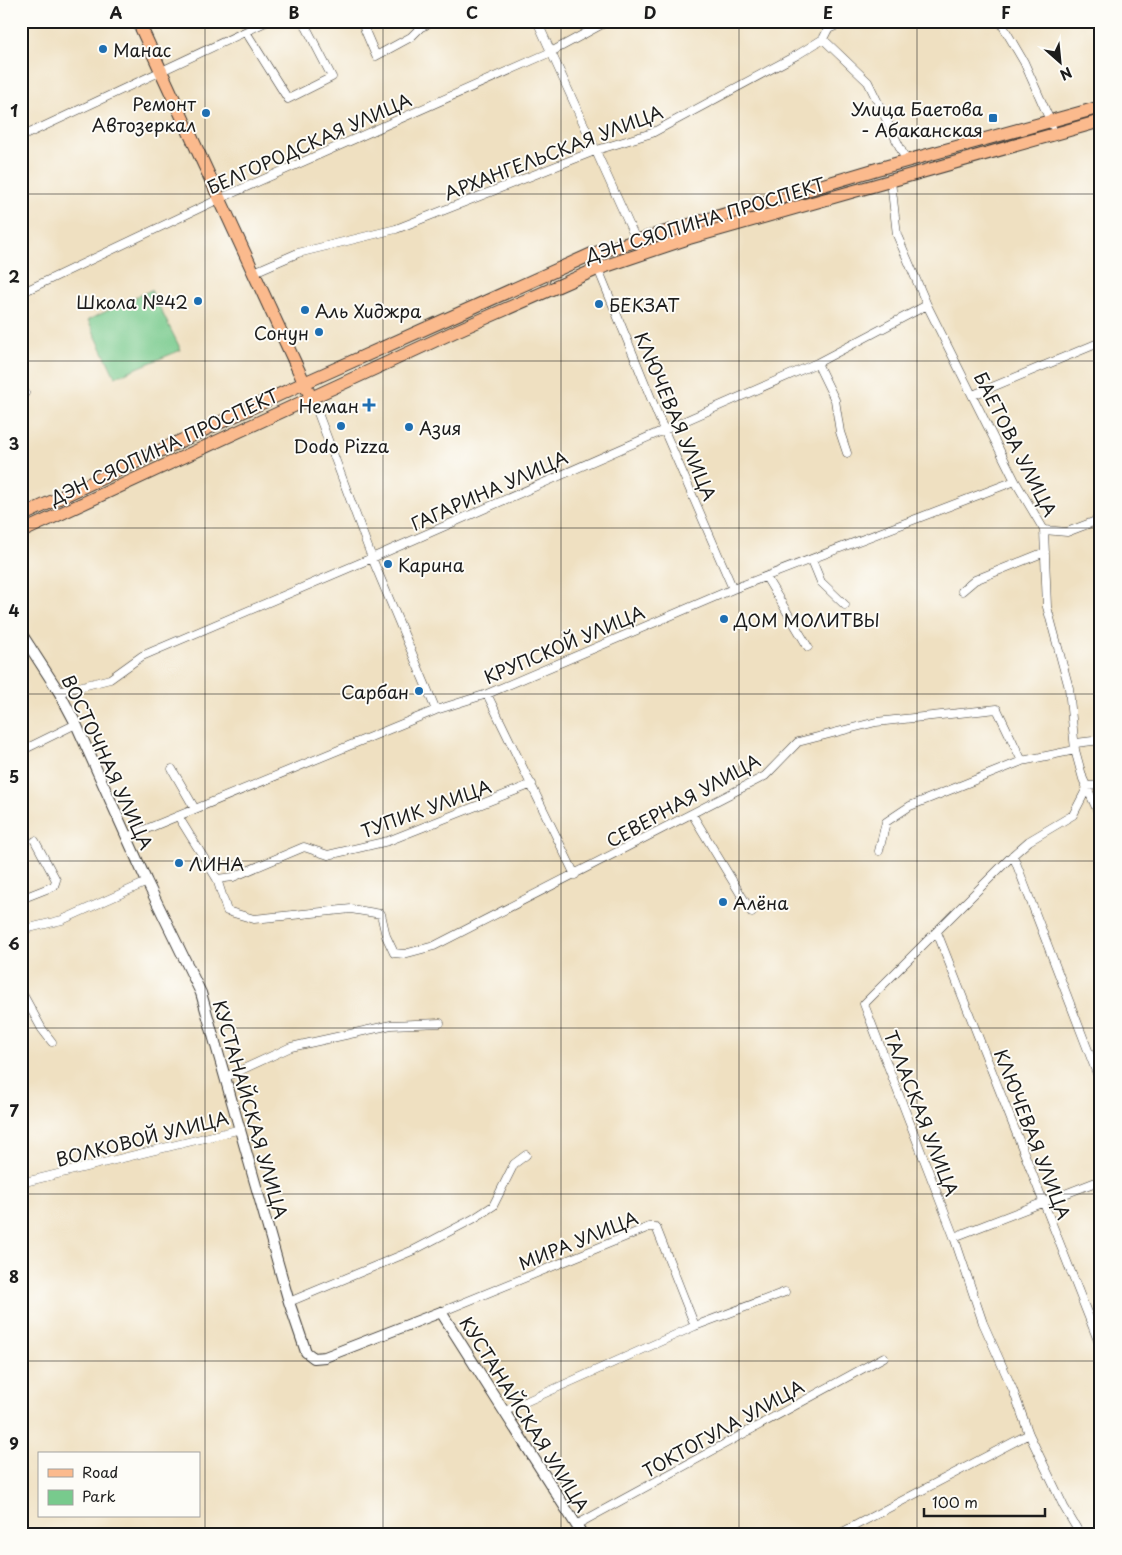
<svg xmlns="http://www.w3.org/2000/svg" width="1122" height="1555" viewBox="0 0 1122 1555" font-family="'Playpen Sans',sans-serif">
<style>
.green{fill:#78ca8d;stroke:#4a7354}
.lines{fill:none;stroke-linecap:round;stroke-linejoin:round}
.minor-casing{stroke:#3c3935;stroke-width:9}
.tertiary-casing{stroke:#3c3935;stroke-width:12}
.primary-casing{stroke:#3c3935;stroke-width:14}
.minor{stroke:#fff;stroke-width:8}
.tertiary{stroke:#fff;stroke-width:10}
.primary{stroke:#fbba8d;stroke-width:12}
.grid{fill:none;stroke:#1c1c1c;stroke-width:1;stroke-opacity:0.55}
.poi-dot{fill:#1f6fb2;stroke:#fdfcf7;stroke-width:2}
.labels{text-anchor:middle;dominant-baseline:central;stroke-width:4;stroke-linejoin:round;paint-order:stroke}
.poi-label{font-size:18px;fill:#1c1c1c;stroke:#fdfcf7;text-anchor:start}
.street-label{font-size:18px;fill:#1c1c1c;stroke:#fdfcf7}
.neatline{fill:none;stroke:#1c1c1c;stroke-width:2}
.grid-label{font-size:16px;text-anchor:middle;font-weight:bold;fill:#1c1c1c}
</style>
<rect width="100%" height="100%" fill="#fdfcf7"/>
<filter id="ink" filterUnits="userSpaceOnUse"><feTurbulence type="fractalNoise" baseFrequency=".02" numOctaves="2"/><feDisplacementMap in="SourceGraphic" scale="10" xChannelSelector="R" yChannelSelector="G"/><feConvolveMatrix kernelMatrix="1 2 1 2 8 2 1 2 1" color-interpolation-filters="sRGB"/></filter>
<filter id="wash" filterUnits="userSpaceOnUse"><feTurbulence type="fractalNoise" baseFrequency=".0096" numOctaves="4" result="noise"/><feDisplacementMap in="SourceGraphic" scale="20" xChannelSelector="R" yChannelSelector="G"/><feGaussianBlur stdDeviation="1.12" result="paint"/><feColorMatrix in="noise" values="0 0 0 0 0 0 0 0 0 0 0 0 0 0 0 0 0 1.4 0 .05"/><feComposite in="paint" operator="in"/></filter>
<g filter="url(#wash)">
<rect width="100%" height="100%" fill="#efe0c1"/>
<path class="green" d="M 151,290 L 181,350 L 115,377 L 88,320 Z"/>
</g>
<g filter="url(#ink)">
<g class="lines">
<defs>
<path id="minor" d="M 361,21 L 376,56 L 411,37 L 421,27
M 419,21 L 421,27 L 436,21
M 537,21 L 638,244
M 1000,21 L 1024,62 L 1052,125
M 246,32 L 288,99 L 332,77 L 303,21
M 823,39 L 868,82 L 906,160
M 21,137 L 268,21
M 891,181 L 897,235 L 927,305 L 1015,481 L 1044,530 L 1047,607 L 1069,688 L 1075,750 L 1083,779 L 1101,818
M 592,254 L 664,430 L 733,589
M 252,273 L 298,253 L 396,229 L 597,150 L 652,133 L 797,55 L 823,39 L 828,29 L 847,21
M 21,293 L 219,199 L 551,52 L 608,21
M 817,363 L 835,400 L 840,432 L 847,453
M 21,395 L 25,393
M 973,395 L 1101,342
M 312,397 L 372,558 L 436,710
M 1044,530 L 1067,532 L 1101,519
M 812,560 L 821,582 L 845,605
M 766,577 L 808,647
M 962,591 L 975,580 L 1045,552
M 21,652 L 31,647
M 59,692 L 110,679 L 142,656 L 372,558 L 817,363 L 927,305
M 487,694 L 575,875
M 1076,743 L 1101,740
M 21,751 L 76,724
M 172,769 L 195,809
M 692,814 L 752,913
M 178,816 L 217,879 L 227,911 L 254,919 L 351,909 L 381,914 L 386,936 L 394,953 L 404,954 L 434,946 L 765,776 L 798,742 L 876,722 L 997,709 L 1022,761
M 127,837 L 436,710 L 487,694 L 733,589 L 1015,481
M 879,851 L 886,822 L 910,806 L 1022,761 L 1075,750
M 1013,855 L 1101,1084
M 217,879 L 233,877 L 304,847 L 328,855 L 388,841 L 532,784
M 21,899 L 54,886 L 56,880 L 35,841
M 21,930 L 62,920 L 147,882
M 937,932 L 1101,1348
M 21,991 L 42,1029 L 52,1042
M 226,1077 L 291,1047 L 391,1025 L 440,1023
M 21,1183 L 241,1129
M 954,1237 L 1101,1180
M 289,1302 L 414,1250 L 473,1219 L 493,1206 L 514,1164 L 526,1155
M 441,1312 L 649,1227 L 656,1227 L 695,1326
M 505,1411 L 695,1326 L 785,1292
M 576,1525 L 884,1357
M 839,1534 L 1029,1434
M 1080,1534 L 1064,1507 L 1029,1434 L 1013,1390 L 983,1323 L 954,1237 L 864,1004 L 1013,855 L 1029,841 L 1073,815 L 1088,786 L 1101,785"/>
<path id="tertiary" d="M 21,633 L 59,692 L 76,724 L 147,882 L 201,993 L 289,1302 L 306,1352 L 314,1358 L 325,1357 L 441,1312 L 582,1534"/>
<path id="primary" d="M 138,21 L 308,391
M 21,516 L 304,383 L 592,254 L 877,169 L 1101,107
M 21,532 L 456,331 L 597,269 L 689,238 L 1101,121"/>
</defs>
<use href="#minor" class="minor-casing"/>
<use href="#tertiary" class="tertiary-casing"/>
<use href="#primary" class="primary-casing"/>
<use href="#minor" class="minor"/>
<use href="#tertiary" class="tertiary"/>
<use href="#primary" class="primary"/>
</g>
</g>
<path class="grid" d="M 205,21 L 205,1534M 383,21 L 383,1534M 561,21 L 561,1534M 739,21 L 739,1534M 917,21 L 917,1534M 21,194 L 1101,194M 21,361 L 1101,361M 21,528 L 1101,528M 21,694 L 1101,694M 21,861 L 1101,861M 21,1028 L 1101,1028M 21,1194 L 1101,1194M 21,1361 L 1101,1361"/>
<g class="poi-dot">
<circle cx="103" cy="49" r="5"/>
<circle cx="206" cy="113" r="5"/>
<rect x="988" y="113" width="10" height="10" rx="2.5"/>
<circle cx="198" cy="301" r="5"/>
<circle cx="599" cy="304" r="5"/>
<circle cx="305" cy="310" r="5"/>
<circle cx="319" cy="332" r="5"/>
<path d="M366.5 397.5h5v5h5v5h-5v5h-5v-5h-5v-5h5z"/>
<circle cx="341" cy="426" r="5"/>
<circle cx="409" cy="427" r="5"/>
<circle cx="388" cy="564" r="5"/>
<circle cx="724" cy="619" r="5"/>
<circle cx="419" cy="691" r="5"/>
<circle cx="179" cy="863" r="5"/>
<circle cx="723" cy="902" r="5"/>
</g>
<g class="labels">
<g class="poi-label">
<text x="113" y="49">Манас</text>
<text x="196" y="103" text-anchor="end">Ремонт<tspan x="196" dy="21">Автозеркал</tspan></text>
<text x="983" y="108" text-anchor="end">Улица Баетова<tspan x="983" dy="21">- Абаканская</tspan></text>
<text x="188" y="301" text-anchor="end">Школа №42</text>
<text x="609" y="304">БЕКЗАТ</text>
<text x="315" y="310">Аль Хиджра</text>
<text x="309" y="332" text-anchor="end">Сонун</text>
<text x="359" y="405" text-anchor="end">Неман</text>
<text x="419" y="427">Азия</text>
<text x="341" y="445" text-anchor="middle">Dodo Pizza</text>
<text x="398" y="564">Карина</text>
<text x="734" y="619">ДОМ МОЛИТВЫ</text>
<text x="409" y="691" text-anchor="end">Сарбан</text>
<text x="189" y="863">ЛИНА</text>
<text x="733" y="902">Алёна</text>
</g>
<g class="street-label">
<text transform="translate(309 143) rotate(-24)">БЕЛГОРОДСКАЯ УЛИЦА</text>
<text transform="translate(553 152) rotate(-21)">АРХАНГЕЛЬСКАЯ УЛИЦА</text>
<text transform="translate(705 219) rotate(-17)">ДЭН СЯОПИНА ПРОСПЕКТ</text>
<text transform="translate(676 416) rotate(67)">КЛЮЧЕВАЯ УЛИЦА</text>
<text transform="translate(1016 444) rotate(63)">БАЕТОВА УЛИЦА</text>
<text transform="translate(164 446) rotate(-25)">ДЭН СЯОПИНА ПРОСПЕКТ</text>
<text transform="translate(489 490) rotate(-24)">ГАГАРИНА УЛИЦА</text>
<text transform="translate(564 644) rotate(-23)">КРУПСКОЙ УЛИЦА</text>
<text transform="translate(108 762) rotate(65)">ВОСТОЧНАЯ УЛИЦА</text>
<text transform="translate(683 800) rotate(-29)">СЕВЕРНАЯ УЛИЦА</text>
<text transform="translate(426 808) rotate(-20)">ТУПИК УЛИЦА</text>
<text transform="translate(251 1109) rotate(74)">КУСТАНАЙСКАЯ УЛИЦА</text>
<text transform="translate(922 1113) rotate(69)">ТАЛАСКАЯ УЛИЦА</text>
<text transform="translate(1033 1134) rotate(69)">КЛЮЧЕВАЯ УЛИЦА</text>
<text transform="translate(142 1138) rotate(-14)">ВОЛКОВОЙ УЛИЦА</text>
<text transform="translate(578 1240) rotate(-22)">МИРА УЛИЦА</text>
<text transform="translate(525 1414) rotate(58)">КУСТАНАЙСКАЯ УЛИЦА</text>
<text transform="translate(723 1428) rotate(-29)">ТОКТОГУЛА УЛИЦА</text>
</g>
</g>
<rect width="1122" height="1555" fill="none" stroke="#fdfcf7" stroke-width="55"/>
<rect x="38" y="1452" width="162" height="65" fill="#fdfcf7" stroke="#a3a29f"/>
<rect x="48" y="1469" width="25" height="8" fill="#fbba8d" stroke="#a3a29f"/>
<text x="82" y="1478" font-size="15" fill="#1c1c1c">Road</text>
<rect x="48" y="1490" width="25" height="15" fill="#78ca8d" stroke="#a3a29f"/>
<text x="82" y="1502" font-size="15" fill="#1c1c1c">Park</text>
<g transform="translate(1060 62) rotate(153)" stroke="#fdfcf7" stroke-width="4" paint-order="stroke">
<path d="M0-4L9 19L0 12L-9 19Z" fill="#1c1c1c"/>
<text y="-8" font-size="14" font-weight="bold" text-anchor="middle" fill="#1c1c1c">N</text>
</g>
<path d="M924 1508v8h121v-8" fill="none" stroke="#1c1c1c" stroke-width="2.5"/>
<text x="932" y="1508" font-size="15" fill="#1c1c1c" stroke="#fdfcf7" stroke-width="4" paint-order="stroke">100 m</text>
<rect x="28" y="28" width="1066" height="1500" class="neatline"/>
<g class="grid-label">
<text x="116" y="19">A</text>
<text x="294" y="19">B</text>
<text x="472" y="19">C</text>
<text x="650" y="19">D</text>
<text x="828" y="19">E</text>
<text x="1006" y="19">F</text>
<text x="14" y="117">1</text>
<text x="14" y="283">2</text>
<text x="14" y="450">3</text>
<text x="14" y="617">4</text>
<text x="14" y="783">5</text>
<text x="14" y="950">6</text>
<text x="14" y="1117">7</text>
<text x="14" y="1283">8</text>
<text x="14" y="1450">9</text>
</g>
</svg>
